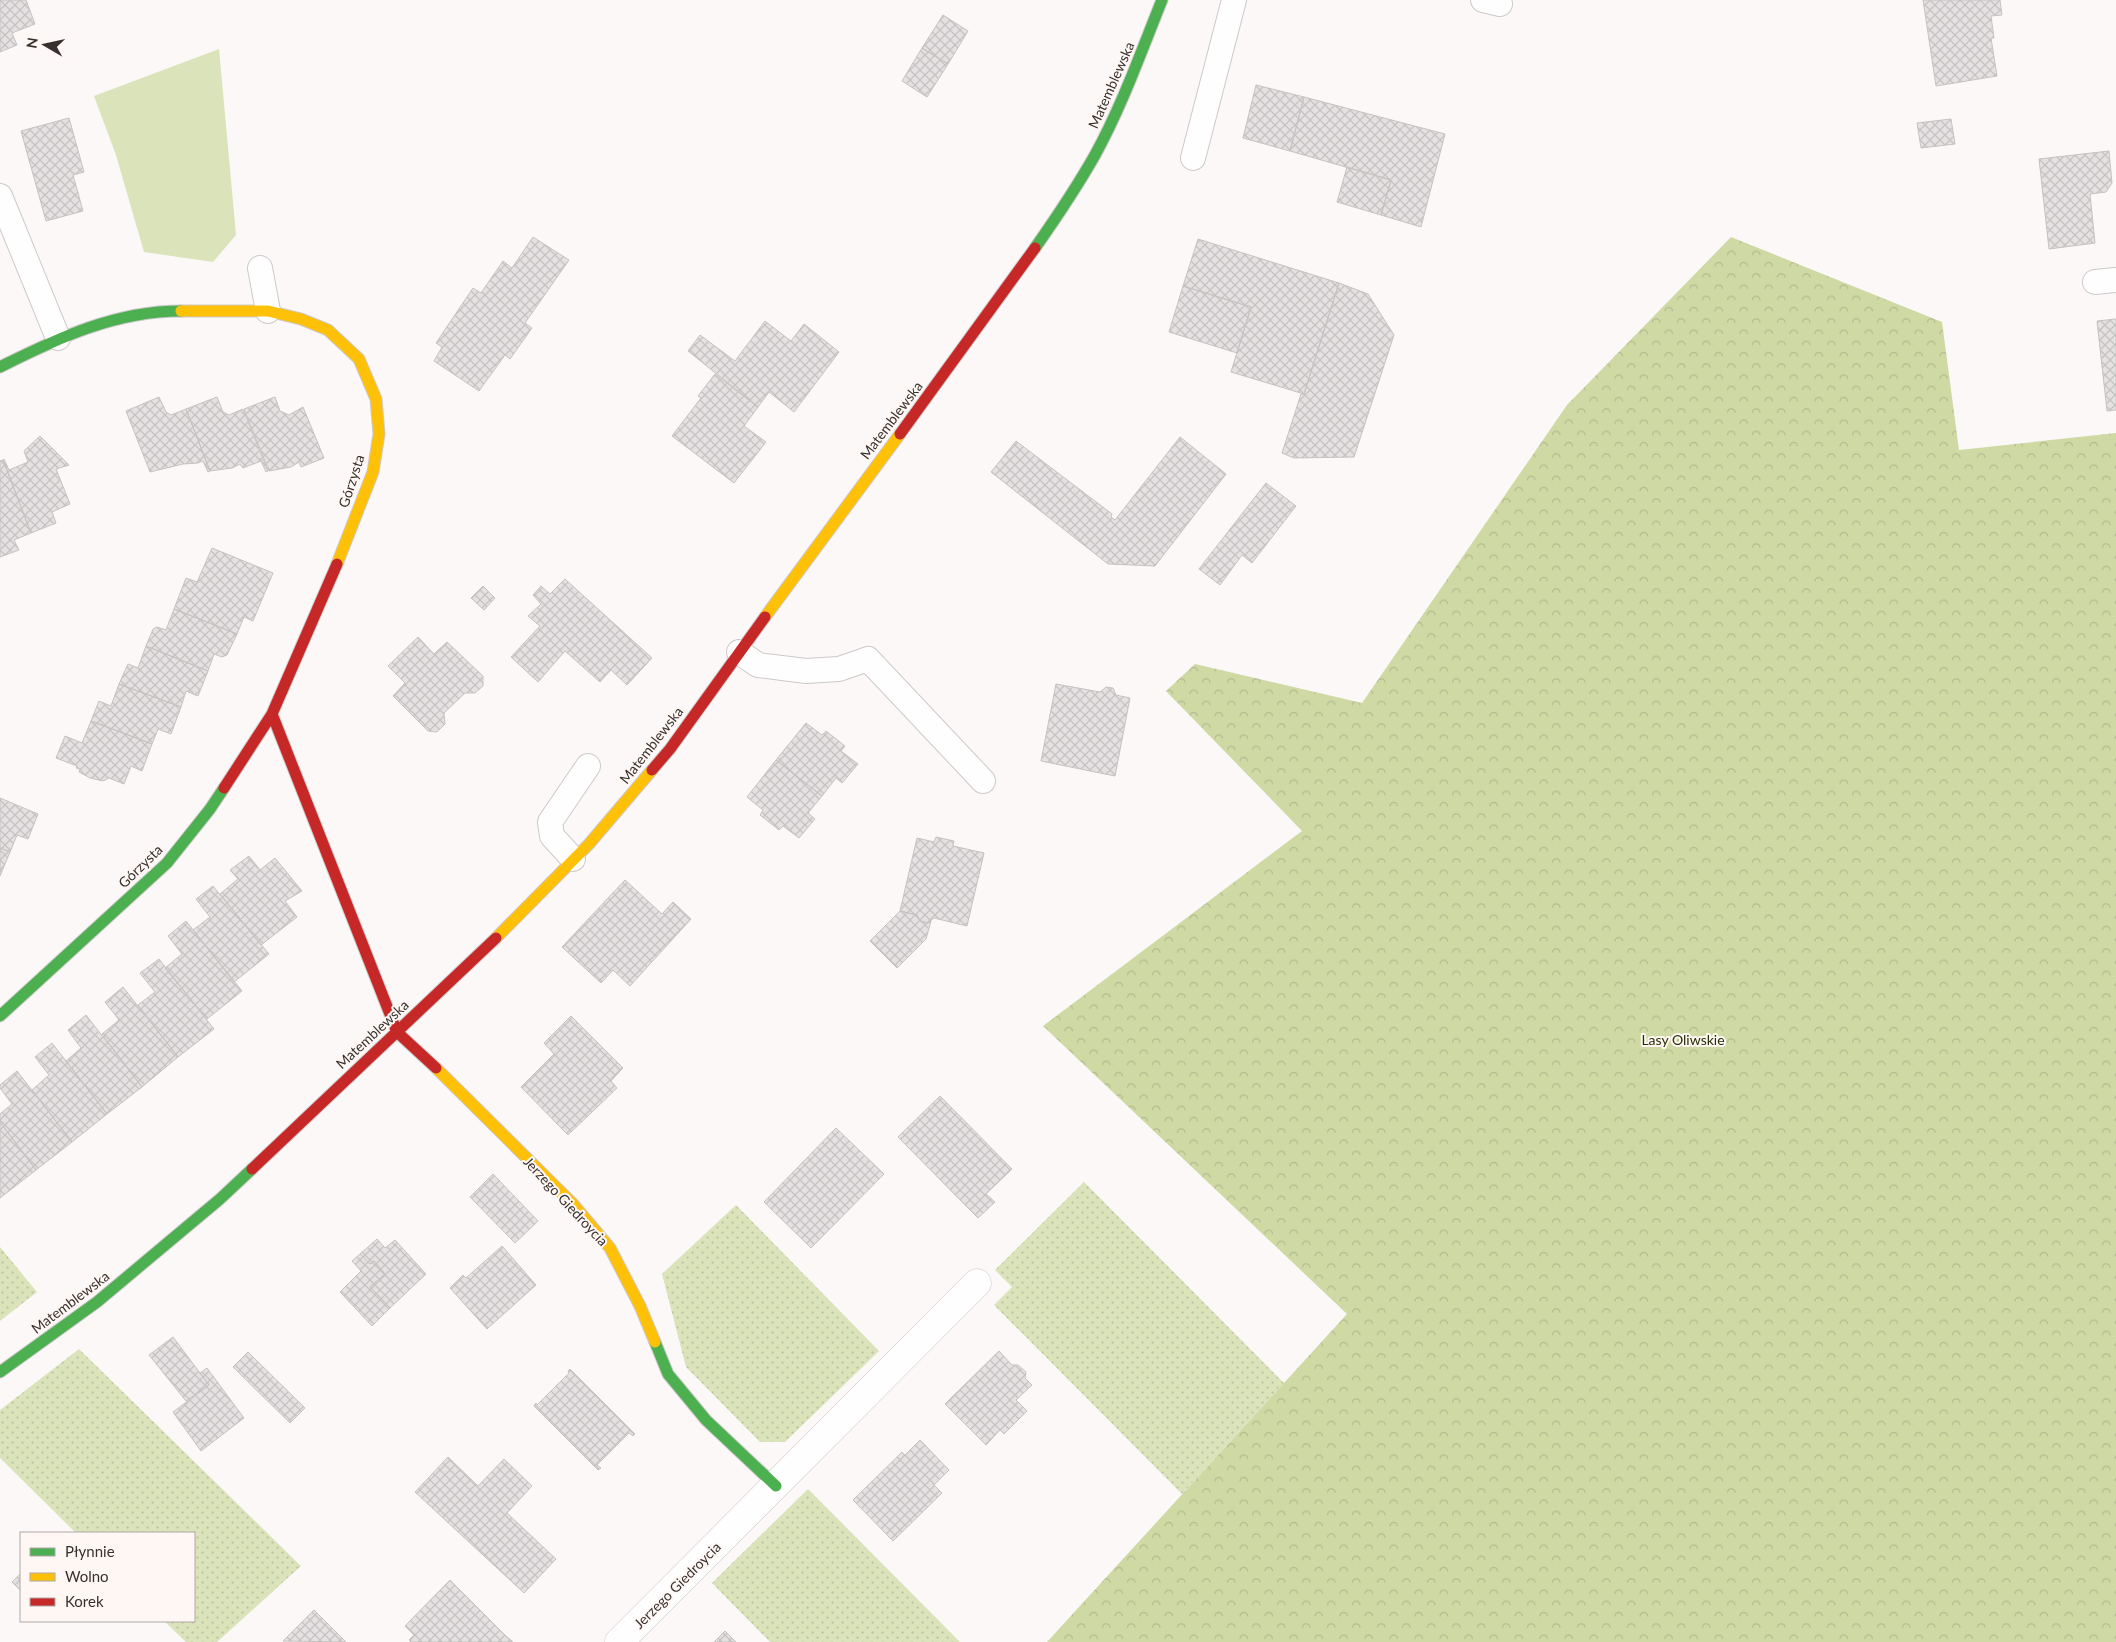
<svg xmlns="http://www.w3.org/2000/svg" width="2116" height="1642" viewBox="0 0 2116 1642" font-family="Lato,sans-serif">
<style>
.grass{fill:url(#grass-dots)}
.forest{fill:url(#forest-crowns)}
.garden{fill:#dae3ba}
.building{fill:url(#building-cross-hatch);stroke:#c5c2c2}
.lines{fill:none;stroke-linecap:round;stroke-linejoin:round}
.lane-casing{stroke:#cdc9c8;stroke-width:26}
.street-casing{stroke:#cdc9c8;stroke-width:29}
.fast-casing{stroke:#cdc9c8;stroke-width:13}
.slow-casing{stroke:#cdc9c8;stroke-width:13}
.jam-casing{stroke:#cdc9c8;stroke-width:13}
.lane{stroke:#fffefe;stroke-width:24}
.street{stroke:#fffefe;stroke-width:28}
.fast{stroke:#4caf50;stroke-width:11}
.slow{stroke:#ffc107;stroke-width:11}
.jam{stroke:#c62828;stroke-width:11}
.labels{text-anchor:middle;dominant-baseline:central;stroke-width:4;stroke-linejoin:round;paint-order:stroke}
.street-label{font-size:14px;fill:#36312f;stroke:#fff7f4}
.park-label{font-size:14px;fill:#272f05;stroke:#fff7f4}
</style>
<defs>
<pattern id="grass-dots" width="8" height="8" patternUnits="userSpaceOnUse" patternTransform="scale(1.25)"><rect width="8" height="8" fill="#dae3ba"/><path d="M2 2h.1M6 6h.1" fill="none" stroke="#bcc3a0" stroke-width="1.8" stroke-linecap="round"/></pattern>
<pattern id="forest-crowns" width="20" height="18" patternUnits="userSpaceOnUse" patternTransform="scale(1.25)"><rect width="20" height="18" fill="#cfd9a4"/><path d="M2 6a3 3 0 1 1 6 0M12 15a3 3 0 1 1 6 0" fill="none" stroke="#b2bb8e"/></pattern>
<pattern id="building-cross-hatch" width="8" height="8" patternUnits="userSpaceOnUse" patternTransform="scale(1.25)"><rect width="8" height="8" fill="#e5e1e2"/><path d="M0 0l8 8M0 8l8-8" fill="none" stroke="#c5c2c2"/></pattern>
</defs>
<rect width="100%" height="100%" fill="#fcf8f7"/>
<path class="grass" d="M 1084,1182 L 1284,1383 L 1182,1494 L 994,1305 L 1012,1287 L 995,1270 Z
M 736,1205 L 879,1351 L 785,1442 L 760,1442 L 686,1367 L 662,1274 Z
M 0,1247 L 37,1292 L 0,1321 Z
M 79,1349 L 301,1566 L 217,1642 L 186,1642 L 164,1621 L 194,1621 L 194,1533 L 76,1533 L 0,1458 L 0,1410 Z
M 808,1489 L 960,1642 L 770,1642 L 712,1583 Z"/>
<path class="forest" d="M 1731,237 L 1942,322 L 1959,450 L 2116,433 L 2116,1642 L 1047,1642 L 1347,1314 L 1043,1026 L 1302,831 L 1166,691 L 1195,664 L 1362,703 L 1567,405 Z"/>
<path class="garden" d="M 219,49 L 236,235 L 213,262 L 144,252 L 116,155 L 94,96 Z"/>
<path class="building" d="M 0,0 L 26,0 L 35,24 L 12,33 L 17,45 L 0,52 Z
M 1923,0 L 2000,0 L 2002,15 L 1991,16 L 1994,38 L 1991,38 L 1997,76 L 1936,86 Z
M 943,15 L 968,31 L 948,64 L 922,48 Z
M 922,48 L 948,64 L 927,97 L 902,81 Z
M 1256,85 L 1304,97 L 1290,151 L 1243,138 Z
M 1304,97 L 1445,134 L 1421,227 L 1381,215 L 1391,180 L 1290,151 Z
M 69,118 L 84,172 L 73,175 L 83,211 L 46,221 L 21,131 Z
M 1951,119 L 1955,144 L 1921,148 L 1917,123 Z
M 2109,151 L 2112,183 L 2106,192 L 2090,194 L 2095,243 L 2049,249 L 2039,159 Z
M 1347,167 L 1391,180 L 1381,215 L 1337,202 Z
M 533,237 L 569,260 L 525,323 L 532,328 L 510,359 L 505,355 L 479,391 L 434,361 L 442,347 L 436,343 L 473,288 L 481,293 L 503,261 L 512,268 Z
M 1198,239 L 1339,283 L 1304,394 L 1231,372 L 1251,307 L 1183,286 Z
M 1339,283 L 1368,294 L 1394,335 L 1354,457 L 1294,458 L 1282,453 L 1301,394 L 1304,394 Z
M 1183,286 L 1251,307 L 1237,353 L 1169,332 Z
M 2116,319 L 2116,410 L 2107,411 L 2097,321 Z
M 765,321 L 791,341 L 804,324 L 839,352 L 794,412 L 769,392 L 758,407 L 688,351 L 700,335 L 735,361 Z
M 715,374 L 758,407 L 744,426 L 766,442 L 734,483 L 672,436 L 701,398 L 698,396 Z
M 159,397 L 166,412 L 171,415 L 186,409 L 210,471 L 208,472 L 203,461 L 198,463 L 183,464 L 150,472 L 126,411 Z
M 217,397 L 223,412 L 229,415 L 243,409 L 268,471 L 266,472 L 261,461 L 243,468 L 240,464 L 232,468 L 210,471 L 186,409 Z
M 275,397 L 280,411 L 289,415 L 303,407 L 324,458 L 301,467 L 299,462 L 291,467 L 269,471 L 244,409 Z
M 40,436 L 69,465 L 56,469 L 70,504 L 52,512 L 56,523 L 31,533 L 3,460 L 4,459 L 9,470 L 28,462 L 24,451 Z
M 1180,437 L 1226,474 L 1155,566 L 1108,564 L 991,472 L 1016,441 L 1112,514 L 1111,517 L 1115,520 Z
M 3,460 L 31,533 L 14,540 L 19,550 L 0,557 L 0,461 Z
M 1266,483 L 1296,506 L 1252,563 L 1242,555 L 1220,585 L 1199,569 Z
M 212,548 L 273,573 L 253,621 L 244,617 L 237,634 L 174,609 L 186,578 L 197,582 Z
M 565,579 L 652,658 L 627,685 L 611,670 L 600,682 L 565,651 L 538,682 L 511,657 L 540,626 L 528,616 L 541,604 L 533,595 L 541,586 L 550,594 Z
M 483,586 L 495,598 L 484,610 L 471,598 Z
M 174,609 L 237,634 L 227,655 L 222,657 L 214,654 L 208,671 L 146,646 L 153,629 L 157,627 L 166,630 Z
M 418,637 L 434,654 L 447,642 L 483,676 L 483,686 L 475,693 L 465,693 L 444,713 L 445,724 L 437,732 L 428,731 L 393,696 L 405,683 L 388,666 Z
M 146,646 L 208,671 L 198,696 L 186,691 L 181,707 L 119,684 L 128,664 L 138,668 Z
M 119,684 L 181,707 L 171,734 L 158,729 L 152,744 L 91,721 L 99,701 L 111,706 Z
M 1056,684 L 1100,692 L 1106,687 L 1113,688 L 1116,695 L 1130,698 L 1115,776 L 1041,761 Z
M 91,721 L 152,744 L 142,771 L 131,766 L 124,784 L 109,778 L 103,781 L 90,778 L 79,772 L 80,769 L 76,768 L 77,766 L 56,758 L 65,736 L 82,743 Z
M 806,723 L 822,735 L 826,731 L 845,746 L 841,751 L 858,764 L 842,783 L 836,778 L 822,796 L 776,760 Z
M 776,760 L 822,796 L 808,813 L 815,819 L 799,838 L 783,826 L 779,830 L 760,815 L 763,810 L 747,797 Z
M 0,798 L 38,814 L 28,839 L 17,835 L 10,852 L 0,848 Z
M 936,837 L 954,841 L 953,846 L 984,853 L 967,926 L 934,918 L 928,923 L 920,921 L 917,915 L 900,911 L 917,838 L 934,842 Z
M 0,848 L 10,852 L 0,876 Z
M 249,856 L 260,870 L 275,858 L 302,891 L 285,901 L 297,917 L 261,945 L 220,894 L 238,879 L 230,870 Z
M 625,880 L 662,914 L 673,902 L 691,919 L 630,986 L 613,970 L 601,983 L 562,947 Z
M 213,886 L 269,954 L 234,982 L 193,930 L 210,917 L 196,899 Z
M 900,911 L 917,915 L 920,921 L 928,923 L 931,921 L 926,939 L 897,968 L 870,941 Z
M 186,921 L 242,991 L 207,1019 L 165,968 L 182,954 L 168,936 Z
M 159,959 L 214,1029 L 178,1057 L 138,1005 L 155,992 L 140,973 Z
M 123,987 L 178,1057 L 142,1087 L 102,1034 L 119,1020 L 105,1002 Z
M 86,1015 L 142,1087 L 107,1114 L 66,1061 L 81,1048 L 68,1030 Z
M 571,1016 L 623,1068 L 611,1081 L 617,1088 L 568,1135 L 521,1087 L 554,1054 L 544,1043 Z
M 52,1043 L 107,1114 L 72,1142 L 32,1090 L 49,1075 L 35,1057 Z
M 17,1071 L 72,1142 L 36,1170 L 0,1122 L 0,1114 L 12,1104 L 0,1088 L 0,1085 Z
M 940,1096 L 1012,1169 L 986,1194 L 995,1202 L 978,1218 L 898,1137 Z
M 0,1122 L 36,1170 L 0,1198 Z
M 836,1128 L 884,1174 L 811,1248 L 764,1202 Z
M 493,1174 L 538,1221 L 515,1243 L 470,1197 Z
M 377,1239 L 385,1248 L 395,1240 L 426,1274 L 390,1308 L 370,1287 L 385,1274 L 374,1261 L 370,1264 L 360,1254 Z
M 502,1246 L 536,1285 L 487,1329 L 450,1288 L 463,1275 L 466,1278 Z
M 360,1254 L 370,1264 L 374,1261 L 385,1274 L 370,1287 L 390,1308 L 372,1326 L 340,1292 L 361,1271 L 352,1261 Z
M 173,1337 L 209,1385 L 186,1401 L 149,1355 Z
M 999,1351 L 1012,1365 L 1018,1365 L 1026,1372 L 1025,1378 L 1032,1385 L 1016,1400 L 1027,1411 L 1004,1434 L 1000,1430 L 986,1445 L 945,1404 Z
M 248,1352 L 305,1408 L 290,1423 L 233,1367 Z
M 207,1368 L 244,1418 L 201,1451 L 173,1412 L 209,1385 L 200,1373 Z
M 570,1369 L 635,1434 L 633,1436 L 629,1433 L 597,1465 L 601,1468 L 598,1470 L 534,1406 L 536,1403 L 537,1405 L 569,1373 L 568,1371 Z
M 920,1440 L 949,1470 L 934,1485 L 942,1493 L 893,1541 L 853,1500 L 902,1452 L 905,1455 Z
M 448,1457 L 478,1486 L 504,1459 L 532,1486 L 507,1513 L 556,1559 L 524,1593 L 415,1492 Z
M 21,1573 L 21,1591 L 12,1582 Z
M 450,1580 L 505,1635 L 513,1642 L 411,1642 L 409,1640 L 414,1635 L 405,1626 Z
M 314,1610 L 346,1642 L 283,1641 Z
M 725,1631 L 736,1642 L 714,1642 Z"/>
<g class="lines">
<defs>
<path id="lane" d="M 1483,0 L 1500,4
M 1193,158 L 1234,0
M 0,196 L 58,338
M 260,268 L 268,311
M 2095,282 L 2116,280
M 739,652 L 758,665 L 806,671 L 839,669 L 868,659 L 983,781
M 573,859 L 552,836 L 550,822 L 588,766"/>
<path id="street" d="M 619,1642 L 977,1283"/>
<path id="fast" d="M 1035,248 C 1056,218 1077,187 1095,155 C 1122,106 1141,52 1162,0
M 0,367 C 58,338 115,311 181,311
M 0,1016 L 167,863 L 210,809 L 224,788
M 655,1342 L 668,1374 L 706,1420 L 776,1486
M 0,1372 L 97,1302 L 220,1199 L 252,1169"/>
<path id="slow" d="M 181,311 L 268,311 L 301,319 L 328,330 L 359,359 L 376,399 L 379,434 L 373,472 L 337,564
M 765,617 L 900,434
M 496,938 L 589,844 L 652,770
M 436,1068 L 573,1204 L 610,1248 L 640,1306 L 655,1342"/>
<path id="jam" d="M 900,434 L 1035,248
M 272,714 L 397,1032 L 436,1068
M 652,770 L 670,749 L 765,617
M 224,788 L 272,714 L 337,564
M 252,1169 L 496,938"/>
</defs>
<use href="#lane" class="lane-casing"/>
<use href="#street" class="street-casing"/>
<use href="#fast" class="fast-casing"/>
<use href="#slow" class="slow-casing"/>
<use href="#jam" class="jam-casing"/>
<use href="#lane" class="lane"/>
<use href="#street" class="street"/>
<use href="#fast" class="fast"/>
<use href="#slow" class="slow"/>
<use href="#jam" class="jam"/>
</g>
<g class="labels">
<g class="street-label">
<text transform="translate(1111 85) rotate(-66)">Matemblewska</text>
<text transform="translate(891 420) rotate(-53)">Matemblewska</text>
<text transform="translate(351 481) rotate(-72)">Górzysta</text>
<text transform="translate(651 745) rotate(-52)">Matemblewska</text>
<text transform="translate(140 866) rotate(-44)">Górzysta</text>
<text transform="translate(372 1034) rotate(-43)">Matemblewska</text>
<text transform="translate(566 1201) rotate(47)">Jerzego Giedroycia</text>
<text transform="translate(70 1302) rotate(-37)">Matemblewska</text>
<text transform="translate(677 1585) rotate(-45)">Jerzego Giedroycia</text>
</g>
<g class="park-label">
<text x="1683" y="1039">Lasy Oliwskie</text>
</g>
</g>
<rect x="20" y="1532" width="175" height="90" fill="#fff7f4" stroke="#afa8a5"/>
<rect x="30" y="1548" width="25" height="8" fill="#4caf50" stroke="#afa8a5"/>
<text x="65" y="1557" font-size="15" fill="#36312f">Płynnie</text>
<rect x="30" y="1573" width="25" height="8" fill="#ffc107" stroke="#afa8a5"/>
<text x="65" y="1582" font-size="15" fill="#36312f">Wolno</text>
<rect x="30" y="1598" width="25" height="8" fill="#c62828" stroke="#afa8a5"/>
<text x="65" y="1607" font-size="15" fill="#36312f">Korek</text>
<g transform="translate(45 45) rotate(279)" stroke="#fff7f4" stroke-width="4" paint-order="stroke">
<path d="M0-4L9 19L0 12L-9 19Z" fill="#36312f"/>
<text y="-8" font-size="14" font-weight="bold" text-anchor="middle" fill="#36312f">N</text>
</g>
</svg>
